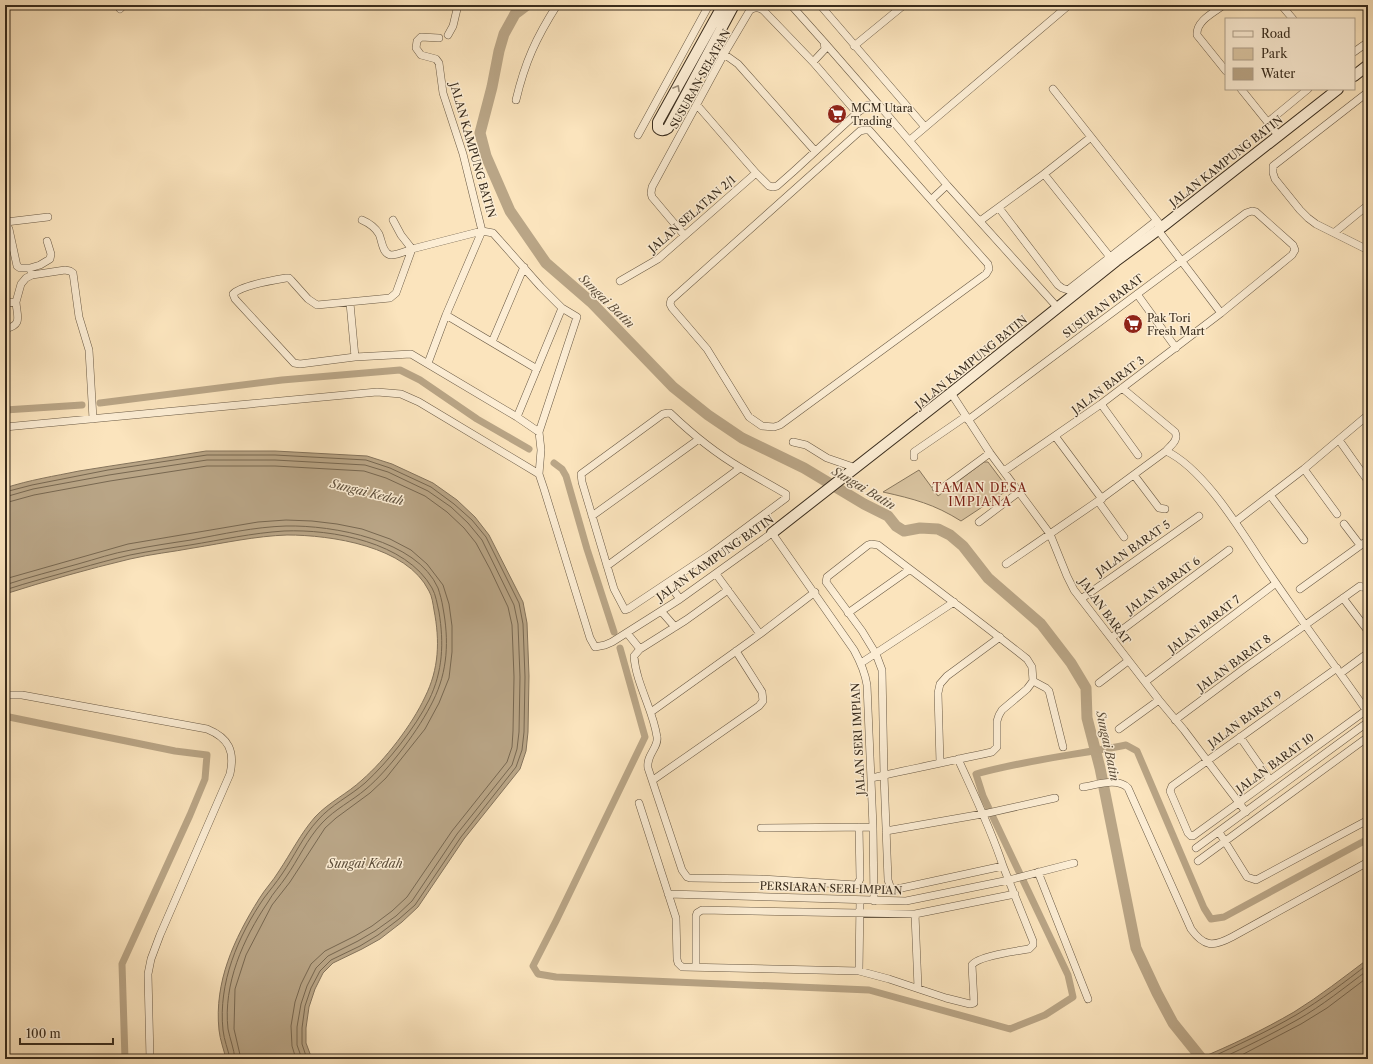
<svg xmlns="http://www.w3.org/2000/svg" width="1373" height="1064" viewBox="0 0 1373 1064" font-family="'Libre Caslon Text',serif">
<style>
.green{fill:#dac5a2;stroke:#89785f}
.water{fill:#b9a586;stroke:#85745c}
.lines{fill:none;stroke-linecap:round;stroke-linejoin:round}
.shore{stroke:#786851;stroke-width:1}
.canal{stroke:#b9a586;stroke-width:7}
.river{stroke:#b9a586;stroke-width:11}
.street-casing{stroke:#695944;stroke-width:8}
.secondary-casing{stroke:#382b1c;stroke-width:12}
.street{stroke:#fcedd4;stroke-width:7}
.secondary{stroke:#fcedd4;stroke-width:10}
.oneway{stroke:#9a8c78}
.labels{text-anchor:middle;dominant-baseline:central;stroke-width:3;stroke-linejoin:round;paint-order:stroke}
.street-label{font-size:11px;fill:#382b1c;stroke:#fcedd4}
.poi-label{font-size:11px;fill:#382b1c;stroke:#fcedd4;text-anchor:start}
.water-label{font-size:12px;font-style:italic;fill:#5f503c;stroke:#fcedd4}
.neighbourhood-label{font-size:12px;letter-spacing:1px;fill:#7a1f14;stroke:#fcedd4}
</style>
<rect width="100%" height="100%" fill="#fbe4bd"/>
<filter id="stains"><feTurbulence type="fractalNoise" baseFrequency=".005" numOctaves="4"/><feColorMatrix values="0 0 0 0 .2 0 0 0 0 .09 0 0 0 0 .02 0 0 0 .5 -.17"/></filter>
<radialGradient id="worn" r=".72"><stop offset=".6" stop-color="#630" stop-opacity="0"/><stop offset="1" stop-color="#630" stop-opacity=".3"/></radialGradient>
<path class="green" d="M 984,462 L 988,462 L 1006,486 L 1005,492 L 961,521 C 934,504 914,499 883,492 L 919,470 L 938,496 Z"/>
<path class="water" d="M 206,451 L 275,451 L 367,456 L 392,464 L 433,483 L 457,500 L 475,517 L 489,535 L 523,602 L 527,623 L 529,676 L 528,732 L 526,751 L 520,769 L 464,839 L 418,907 L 402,922 L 380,939 L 362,949 L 333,963 L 323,973 L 315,989 L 309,1007 L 306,1028 L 306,1043 L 312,1059 L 226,1059 C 224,1050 220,1040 219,1030 C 214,982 234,939 259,899 C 265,889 273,881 279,871 C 291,853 301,833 315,817 C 329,802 347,794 362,780 C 385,760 412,725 425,697 C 439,669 440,641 434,610 C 433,604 432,596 429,591 C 407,546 331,535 287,535 C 256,536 224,543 193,548 C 172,552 151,554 130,559 C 88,569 46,581 5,594 L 5,488 C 29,480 55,476 79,471 C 122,464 164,458 206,451 Z
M 1368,959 L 1368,1059 L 1198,1059 C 1230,1046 1263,1030 1294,1012 C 1320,996 1344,977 1368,959 Z"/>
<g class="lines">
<path class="shore" d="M 5,492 L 32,485 L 108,470 L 207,455 L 275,455 L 366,460 L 390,468 L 431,487 L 454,504 L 472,520 L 486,537 L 519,603 L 523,624 L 525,677 L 524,732 L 522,750 L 516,767 L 461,837 L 415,905 L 399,919 L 378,935 L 360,946 L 331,960 L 320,971 L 311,988 L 305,1006 L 302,1028 L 302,1044 L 307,1059
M 5,497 L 33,489 L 109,475 L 207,460 L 275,460 L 365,465 L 388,472 L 428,491 L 451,507 L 468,523 L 482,540 L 514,605 L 518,624 L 520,677 L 519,732 L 517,749 L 512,765 L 457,834 L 412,901 L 396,916 L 375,931 L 358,941 L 328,956 L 316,968 L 307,986 L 301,1004 L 297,1027 L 297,1045 L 302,1059
M 5,503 L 34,495 L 110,481 L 207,466 L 275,466 L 364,471 L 386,478 L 425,496 L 447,512 L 464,528 L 476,543 L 490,569 L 508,607 L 512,625 L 514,677 L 513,731 L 512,747 L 507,762 L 452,831 L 407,897 L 392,911 L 372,926 L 355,936 L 325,951 L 311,964 L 301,984 L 295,1002 L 291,1026 L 292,1046 L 296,1059
M 5,579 L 128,544 L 258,522 L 286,520 L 312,521 L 337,524 L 362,529 L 390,539 L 411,550 L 427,564 L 443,585 L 449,604 L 452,626 L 452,652 L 449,678 L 439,703 L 425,729 L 386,778 L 370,793 L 336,818 L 325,828 L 290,882 L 272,905 L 246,955 L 235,989 L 234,1029 L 241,1059
M 5,585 C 29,577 53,571 78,564 C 96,559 113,553 131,550 C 151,546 171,543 191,540 C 223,534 254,527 286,526 C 333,525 417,540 438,588 C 440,594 442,601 443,608 C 449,640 448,671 433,701 C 420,728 389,770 366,789 C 352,801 335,809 322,823 C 307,839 298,860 286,877 C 280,886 273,893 268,902 C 243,939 223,984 228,1029 C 230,1039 234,1049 235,1059
M 5,590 C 29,582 53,576 77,569 C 95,564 113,559 130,555 C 150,551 170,548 190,545 C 221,540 252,533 284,531 C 332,529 406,542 432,588 C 436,595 437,604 439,612 C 444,643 443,671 429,700 C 415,728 388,762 365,783 C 350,796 331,805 318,820 C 303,836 294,857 282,874 C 276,883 270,890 264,898 C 238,936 218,983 223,1030 C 224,1040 228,1049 230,1059
M 1208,1059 C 1237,1045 1267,1032 1296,1015 C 1321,1000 1345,982 1368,964
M 1220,1059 C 1246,1047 1272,1034 1297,1020 C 1322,1006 1345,987 1368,970
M 1234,1059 L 1301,1024 L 1327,1008 L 1368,977"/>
<path class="canal" d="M 100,403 L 282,380 L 400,370 L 420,380 L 477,419 L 529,449
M 5,410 L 82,405
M 554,463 L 562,469 L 566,476 L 587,549 L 614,632
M 620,648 L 645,737 L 556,921 L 533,966 L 538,974 L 556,977 L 869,990 L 1010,1029 L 1045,1015 L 1073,997 L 1068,975 L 983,796 L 976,774 C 1025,760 1076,755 1126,745 L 1137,751 L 1204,908 L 1211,919 L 1224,917 L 1368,839
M 5,721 L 9,717 L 175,751 L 207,755 L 205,779 L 190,815 L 122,964 L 125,1059"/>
<path class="river" d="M 527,5 L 515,14 L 504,34 L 499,51 L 492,87 L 480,133 L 486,156 L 510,211 L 546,263 L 591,302 L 673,387 L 708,415 L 742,438 L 804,468 L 864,504 L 888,516 L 896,526 L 904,531 L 920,528 L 938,529 L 950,535 L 963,546 L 988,578 L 1041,624 L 1071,663 L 1086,688 L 1087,718 L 1100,768 L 1136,948 L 1157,993 L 1173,1023 L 1202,1059"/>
<defs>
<path id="street" d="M 791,5 L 824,42 L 825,49 L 813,62
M 820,5 L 925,127
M 1224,5 C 1213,13 1196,21 1197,35 L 1226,71
M 1281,5 L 1293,19
M 120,9 L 124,5
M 448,35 L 453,26 L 458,5
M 439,38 L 421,37 L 417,41 L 416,48 L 421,55 L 436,59 L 439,63 L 443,93 L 463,154 L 482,231
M 824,42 L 879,105
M 854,46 L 904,5
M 712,48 L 724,54 L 738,64 L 815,151
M 1354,52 L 1368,42
M 1053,89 L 1091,137
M 1241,89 L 1278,135
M 1368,92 L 1273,166 L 1273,173 L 1275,179 L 1300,210 L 1308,218 L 1316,224 L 1368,250
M 516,100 C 525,62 536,38 557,5
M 697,105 L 756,173 L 769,186 L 773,187 L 777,186 L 794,171 L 857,113 L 868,105 L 879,105 L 947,185 L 1058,308
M 1268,122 L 1308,89
M 864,130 L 869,130 L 988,264 L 989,269 L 986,274 L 780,425 L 774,427 L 762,426 L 749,417 L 707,349 L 672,308 L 670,304 L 671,300 L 860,131 Z
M 638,135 L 709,5
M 910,140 L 1069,5
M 1044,174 L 1110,257 L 1113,259
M 932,199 L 947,185
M 999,208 L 1058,285 L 1062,288 L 1068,290 L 1156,221
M 362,220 C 369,223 375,227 379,234 C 382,240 382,254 391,255 C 397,255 406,251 412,249 L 401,235 L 393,220
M 980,221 L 1044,174 L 1091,137 L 1162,227
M 5,222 L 9,229 L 17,266 L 20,268 L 30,268 L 32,275
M 6,222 L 48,217
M 1158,230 L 1221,313
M 1335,232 L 1368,205
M 684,235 L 652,197 L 651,193 L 652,187 L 724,54 L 750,10 C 755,7 758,7 763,10 L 813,62 L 857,113
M 30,268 L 40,265 L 50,259 L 51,254 L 47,241
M 620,281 L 658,259 L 756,173
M 1137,294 L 1176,348
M 5,303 L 16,302 L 21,284 L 26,278 L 32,275 L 65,270 L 70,271 L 73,273 L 79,317 L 89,350 L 93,419
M 350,303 L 355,357
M 446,315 L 537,369
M 5,329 C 23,325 17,317 16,302
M 492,342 L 524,267
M 428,363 L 446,315 L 482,231
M 1122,388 L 1175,432 C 1179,440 1171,445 1166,451
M 951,393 L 990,453 L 1050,534 L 1067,576 L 1074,590 L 1159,700 L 1184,730 L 1246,812
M 1101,404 L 1138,455
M 668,413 L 670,413 C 692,434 715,453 741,468 C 756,477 771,485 786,494 L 786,498 L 712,553 L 628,609 L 625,610 L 614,589 L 582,482 L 581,474 L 663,414 Z
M 517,417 L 562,308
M 968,420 L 1246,213 L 1252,211 L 1256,212 L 1293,245 L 1295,250 L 1292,255 L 1221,313 L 1101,404 L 1004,471
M 5,427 L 377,392 L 401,394 L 419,402 L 539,474 L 544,489 L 590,638 L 595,647 L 605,645 L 612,642 L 680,599 L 772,533 L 854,650 C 860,661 865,672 867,685 L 873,827 L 874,901
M 1055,436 L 1102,499
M 1339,440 L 1368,481
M 793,442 L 806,445 L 827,458 L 856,468
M 914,457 L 914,452 L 965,417
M 1304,469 L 1337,514
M 539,474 L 541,450 L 539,432 L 577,317 L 562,308 L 541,287 L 493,233 L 482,231 L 412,249 L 396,293 L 390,298 L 317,305 L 308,299 L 291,280 L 289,278 L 286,278 C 274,280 240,286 233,294 L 235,299 L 294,363 L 300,364 L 355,357 L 411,354 L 517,417 L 539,432
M 1134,475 L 1159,508 L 1165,509
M 936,488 L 939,489 L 941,489 L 990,453
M 1270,495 L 1304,540
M 1098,501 L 1124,537
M 592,516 L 699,439
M 979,522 L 1019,492
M 1235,522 L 1304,469 L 1368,415
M 1344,524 L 1360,545
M 1006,564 L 1098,501 L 1166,451 C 1202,468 1236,523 1257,555 C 1268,572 1280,589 1292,606 C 1316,641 1342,675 1366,710
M 607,566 L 740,468
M 716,574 L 760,634
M 668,583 L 680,599
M 1300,589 L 1368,540
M 728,590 L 686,620 L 640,649 L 634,656 C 636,684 653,709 657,737 C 659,747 646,755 648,768 L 682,870 L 687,877 L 690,878 L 760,879 L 857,885 L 860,879 L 859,827
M 1343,598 L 1368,631
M 1081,599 L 1199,516
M 661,611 L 675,627
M 848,613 L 909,570
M 627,633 L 640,649
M 1111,638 L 1229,550
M 861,663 L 954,602
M 1337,668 L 1172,786 L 1170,791 L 1188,833 L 1191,836 L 1193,836 L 1368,709
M 1341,673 L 1368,653
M 1033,681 L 1046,688 L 1049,691 L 1063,747
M 1145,682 L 1276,583
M 1099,683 L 1128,661
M 5,695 L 22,695 L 207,729 C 229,738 235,751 230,774 L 160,935 L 151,959 L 148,974 L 150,1059
M 651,712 L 760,634 L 815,592
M 1175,720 L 1245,668 L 1360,586 L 1362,587
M 1119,729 L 1159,700
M 1240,737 L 1270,780
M 958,759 C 974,794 991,829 1003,866
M 940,763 L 938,693 L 940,684 L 947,676 L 1000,637
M 653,780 L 759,706 L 763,701 L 762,692 L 736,651
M 1083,787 C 1097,785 1117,777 1128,788 L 1191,929 C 1204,947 1213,947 1232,937 L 1368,862
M 639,803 L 676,918 L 677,959 L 678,963 L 682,967 L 859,971 L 889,979 L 946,998 L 970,1004 L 974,1003 L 972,965 C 978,956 1017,951 1029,949 L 1033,945 L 1033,941 L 1003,866 L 897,889 L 893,889 L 890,886 L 888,880 L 884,775 L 882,670 L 876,654 L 862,631 L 826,582 L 827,577 L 868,545 L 871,544 L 878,545 C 928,583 978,620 1027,659 L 1032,667 L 1033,681 L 1027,689 L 1002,710 L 999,715 L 997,721 L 997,747 L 992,752 C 951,761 911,769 871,778
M 761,828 L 873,827
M 886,831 L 988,813 L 1055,798
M 1219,832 L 1247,877 L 1256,880 L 1368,820
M 1196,848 L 1368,722
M 1198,861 L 1368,737
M 1038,872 L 1088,999
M 668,894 L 906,901 L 1009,880 L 1074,863
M 915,914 L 918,988
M 696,967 L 696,916 L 697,913 L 702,910 L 915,914 L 1015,894
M 859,971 L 860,900"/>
<path id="secondary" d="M 723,5 L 658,122 L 658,128 C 661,131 664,131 668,128 L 734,5
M 1354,76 L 1368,65
M 772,533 L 951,393 L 1116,261 L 1162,227 L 1338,89"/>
</defs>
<use href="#street" class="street-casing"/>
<use href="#secondary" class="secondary-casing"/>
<use href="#street" class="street"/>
<use href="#secondary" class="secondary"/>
</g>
<defs><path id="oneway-chevron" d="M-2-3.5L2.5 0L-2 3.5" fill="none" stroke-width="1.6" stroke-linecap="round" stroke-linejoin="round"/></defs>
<use class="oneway" href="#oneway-chevron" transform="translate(677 88) rotate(-61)"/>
<defs>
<symbol id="supermarket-disc" viewBox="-11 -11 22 22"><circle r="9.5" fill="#8f2418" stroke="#fcedd4"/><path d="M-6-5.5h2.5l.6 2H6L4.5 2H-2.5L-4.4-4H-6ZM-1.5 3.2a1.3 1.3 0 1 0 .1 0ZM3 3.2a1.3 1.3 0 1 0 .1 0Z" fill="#fff"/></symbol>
</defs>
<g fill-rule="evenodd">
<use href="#supermarket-disc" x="826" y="103" width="22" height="22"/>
<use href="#supermarket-disc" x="1122" y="313" width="22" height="22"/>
</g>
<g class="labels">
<g class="street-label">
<text transform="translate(700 79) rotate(-61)">SUSURAN SELATAN</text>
<text transform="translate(473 150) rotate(74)">JALAN KAMPUNG BATIN</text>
<text transform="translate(1226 161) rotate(-38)">JALAN KAMPUNG BATIN</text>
<text transform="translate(692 214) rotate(-41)">JALAN SELATAN 2/1</text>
<text transform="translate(1103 306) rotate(-37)">SUSURAN BARAT</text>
<text transform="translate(971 362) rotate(-39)">JALAN KAMPUNG BATIN</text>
<text transform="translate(1108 385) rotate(-37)">JALAN BARAT 3</text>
<text transform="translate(1133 548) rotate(-35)">JALAN BARAT 5</text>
<text transform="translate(715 558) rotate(-35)">JALAN KAMPUNG BATIN</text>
<text transform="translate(1163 585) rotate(-36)">JALAN BARAT 6</text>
<text transform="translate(1105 611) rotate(54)">JALAN BARAT</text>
<text transform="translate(1204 624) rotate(-37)">JALAN BARAT 7</text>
<text transform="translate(1234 663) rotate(-36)">JALAN BARAT 8</text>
<text transform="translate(1245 719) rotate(-36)">JALAN BARAT 9</text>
<text transform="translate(858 739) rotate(-93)">JALAN SERI IMPIAN</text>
<text transform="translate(1275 763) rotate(-36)">JALAN BARAT 10</text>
<text transform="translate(831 888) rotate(2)">PERSIARAN SERI IMPIAN</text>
</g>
<g class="poi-label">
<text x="851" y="108">MCM Utara<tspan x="851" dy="13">Trading</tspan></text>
<text x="1147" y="318">Pak Tori<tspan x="1147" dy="13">Fresh Mart</tspan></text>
</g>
<g class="water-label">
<text transform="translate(607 301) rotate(44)">Sungai Batin</text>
<text transform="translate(864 488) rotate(31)">Sungai Batin</text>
<text transform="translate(367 492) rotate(14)">Sungai Kedah</text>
<text transform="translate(1108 746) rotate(78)">Sungai Batin</text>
<text x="365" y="863">Sungai Kedah</text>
</g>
<g class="neighbourhood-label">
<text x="980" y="487">TAMAN DESA<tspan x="980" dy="14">IMPIANA</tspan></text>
</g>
</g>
<rect width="1373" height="1064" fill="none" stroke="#fbe4bd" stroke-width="20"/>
<rect x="6" y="6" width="1361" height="1052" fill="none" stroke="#382b1c" stroke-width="2"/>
<rect x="10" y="10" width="1353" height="1044" fill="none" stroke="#382b1c"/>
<rect x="1225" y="18" width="130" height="72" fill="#fcedd4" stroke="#ae9f8a"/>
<rect x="1233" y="31" width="20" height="6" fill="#fcedd4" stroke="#ae9f8a"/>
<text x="1261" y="38" font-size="12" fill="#382b1c">Road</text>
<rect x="1233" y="48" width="20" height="12" fill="#dac5a2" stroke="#ae9f8a"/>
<text x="1261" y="58" font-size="12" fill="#382b1c">Park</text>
<rect x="1233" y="68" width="20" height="12" fill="#b9a586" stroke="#ae9f8a"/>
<text x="1261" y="78" font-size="12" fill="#382b1c">Water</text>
<path d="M20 1038v6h93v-6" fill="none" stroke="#382b1c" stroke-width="2"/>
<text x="26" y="1038" font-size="12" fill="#382b1c" stroke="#fcedd4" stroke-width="3" paint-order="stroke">100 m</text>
<rect width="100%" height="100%" filter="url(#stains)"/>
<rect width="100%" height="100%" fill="url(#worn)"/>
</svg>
